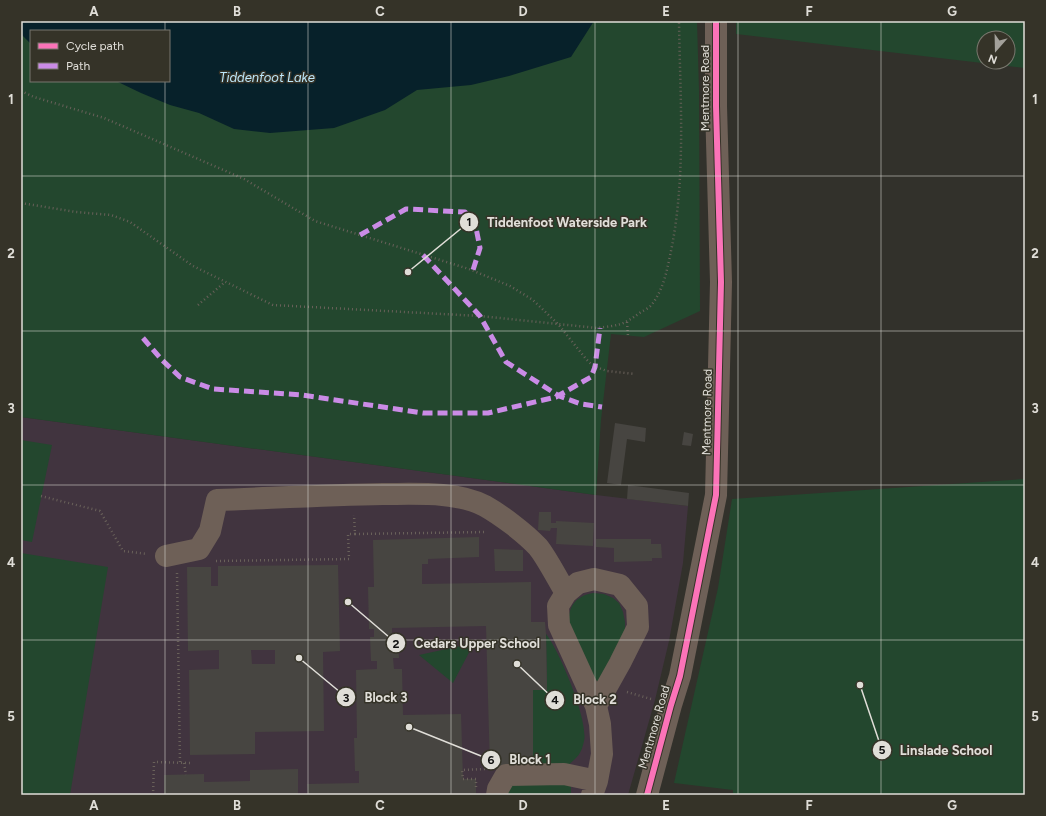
<svg xmlns="http://www.w3.org/2000/svg" width="1046" height="816" viewBox="0 0 1046 816" font-family="Figtree,sans-serif">
<style>
.education{fill:#41343f}
.green{fill:#23472e;fill-rule:evenodd}
.water{fill:#07212a}
.building{fill:#474541;fill-rule:evenodd}
.lines{fill:none;stroke-linecap:round;stroke-linejoin:round}
.path{stroke:#69615a;stroke-width:2.5;stroke-dasharray:1 3;stroke-linecap:butt}
.minor{stroke:#6e6057;stroke-width:22}
.quiet{stroke:#ca8be6;stroke-width:5;stroke-dasharray:10 5;stroke-linecap:butt}
.cycleway-casing{stroke:#353328;stroke-width:8}
.cycleway{stroke:#fb73b8;stroke-width:6}
.grid{fill:none;stroke:#e0ded8;stroke-width:1;stroke-opacity:0.55}
.labels{text-anchor:middle;dominant-baseline:central;stroke-width:3;stroke-linejoin:round;paint-order:stroke}
.street-label{font-size:12px;fill:#e0ded8;stroke:#353328}
.water-label{font-size:13px;font-style:italic;fill:#bde8fb;stroke:#353328}
.leader{fill:none;stroke:#e0ded8;stroke-width:1.5}
.callout-dot{fill:#e0ded8;stroke:#353328;stroke-width:1.5}
.mark-label{font-size:12px;text-anchor:middle;font-weight:bold;fill:#111}
.callout-label{font-size:13px;text-anchor:middle;font-weight:bold;fill:#e0ded8;stroke:#353328;stroke-width:3;stroke-linejoin:round;paint-order:stroke}
.neatline{fill:none;stroke:#e0ded8;stroke-width:1.5}
.grid-label{font-size:13px;text-anchor:middle;font-weight:bold;fill:#e0ded8}
</style>
<rect width="100%" height="100%" fill="#32312b"/>
<path class="education" d="M 21,417 L 596,495 L 688,506 L 683,563 L 669,641 L 655,700 L 628,795 L 21,795 Z"/>
<path class="green" d="M 21,21 L 697,21 L 699,90 L 700,311 L 644,337 L 611,334 L 601,420 L 596,495 L 21,417 ZM 31,31 L 169,31 L 169,81 L 31,81 Z
M 736,21 L 1025,21 L 1025,68 L 736,34 ZM 984,38 L 1008,38 L 1008,62 L 984,62 Z
M 21,440 L 52,445 L 32,542 L 21,540 Z
M 1025,479 L 1025,795 L 733,795 L 733,790 L 674,783 L 718,588 L 732,499 Z
M 21,553 L 108,567 L 70,795 L 21,795 Z
M 593,593 L 604,594 L 613,598 L 619,603 L 623,612 L 625,622 L 625,631 L 602,680 L 597,681 L 591,679 C 585,668 576,656 573,644 C 566,621 565,598 593,593 Z
M 546,634 C 559,650 589,721 584,741 C 581,756 576,758 565,768 L 533,768 L 533,690 L 547,690 Z
M 474,643 L 453,683 L 419,655 Z
M 512,779 L 567,780 L 571,787 L 571,795 L 505,795 Z"/>
<path class="water" d="M 21,21 L 594,21 L 571,57 L 509,76 L 471,85 L 417,90 L 385,110 L 334,128 L 270,133 L 234,129 L 199,113 L 170,105 L 141,93 L 116,81 L 169,81 L 169,31 L 31,31 L 31,44 L 21,34 Z"/>
<path class="building" d="M 615,423 L 646,428 L 645,442 L 627,439 L 621,485 L 607,483 Z
M 684,432 L 693,434 L 691,446 L 682,445 Z
M 628,485 L 689,493 L 688,506 L 627,499 Z
M 539,512 L 551,512 L 551,523 L 556,523 L 556,521 L 594,523 L 593,546 L 556,544 L 557,528 L 551,528 L 550,531 L 538,530 Z
M 479,537 L 479,557 L 428,559 L 428,564 L 422,564 L 422,584 L 531,582 L 531,622 L 545,622 L 546,634 L 547,690 L 533,690 L 533,768 L 490,769 L 486,626 L 392,628 L 392,640 L 398,640 L 399,658 L 393,658 L 394,669 L 402,669 L 403,715 L 461,714 L 463,779 L 476,779 L 476,795 L 308,795 L 307,784 L 359,783 L 359,771 L 355,771 L 354,738 L 357,738 L 356,670 L 377,669 L 377,661 L 371,661 L 370,637 L 374,637 L 374,629 L 369,629 L 368,587 L 374,587 L 373,540 Z
M 596,539 L 651,539 L 651,544 L 661,544 L 662,558 L 652,558 L 652,561 L 614,562 L 614,548 L 596,547 Z
M 494,549 L 523,550 L 523,571 L 495,571 Z
M 338,565 L 340,651 L 323,652 L 324,731 L 255,732 L 255,754 L 190,755 L 189,670 L 219,669 L 219,650 L 188,651 L 187,567 L 211,567 L 211,586 L 218,586 L 218,566 ZM 251,650 L 275,650 L 275,664 L 252,664 Z
M 298,769 L 298,795 L 164,795 L 164,775 L 204,774 L 204,782 L 250,781 L 250,770 Z"/>
<g class="lines">
<path class="path" d="M 21,91 L 34,97 L 104,118 L 244,179 L 315,221 L 469,269 L 510,286 L 533,300 L 558,324 L 586,359 L 593,366 L 607,371 L 635,374
M 21,203 L 76,212 L 111,215 L 130,222 L 193,266 L 273,305 L 480,316 L 597,328 C 619,325 622,326 641,312 C 645,310 651,307 653,303 C 665,286 668,265 672,246 C 686,172 680,96 679,21
M 198,305 L 225,282
M 627,322 L 628,336
M 41,496 L 100,511 L 123,551 L 147,554
M 355,534 L 486,532
M 216,561 L 349,559 L 348,534 L 355,534 L 354,515
M 177,573 L 180,763
M 627,692 L 651,699
M 184,763 L 186,775
M 476,787 L 476,779 L 463,779 L 462,770 L 485,769
M 153,795 L 154,762 L 190,763"/>
<path class="minor" d="M 166,556 L 199,549 L 210,531 L 217,500 C 272,498 328,495 383,494 C 414,494 457,491 485,506 C 501,515 525,533 538,547 C 547,558 558,580 566,593
M 497,795 L 498,789 L 506,775 L 564,774 L 597,781
M 592,795 L 597,781 L 602,754 L 600,724 L 596,706 L 559,625 L 558,606 L 566,593 L 578,583 L 594,579 L 620,585 L 637,606 L 638,627 L 620,663 L 596,706
M 647,795 L 671,705 L 680,676 L 716,495 L 721,282 L 716,106 L 716,21"/>
<path class="quiet" d="M 360,235 L 406,209 L 465,212 L 475,223 L 480,248 L 473,270
M 423,255 L 480,316 L 506,362 L 559,396 L 581,404 L 602,407
M 143,338 L 161,359 L 180,377 L 213,389 L 302,395 L 423,413 L 488,413 L 556,397 L 591,377 L 595,367 L 600,328"/>
<defs>
<path id="cycleway" d="M 647,795 L 671,705 L 680,676 L 716,495 L 721,282 L 716,106 L 716,21"/>
</defs>
<use href="#cycleway" class="cycleway-casing"/>
<use href="#cycleway" class="cycleway"/>
</g>
<path class="grid" d="M 165,21 L 165,31M 308,21 L 308,795M 451,21 L 451,795M 595,21 L 595,795M 738,21 L 738,795M 881,21 L 881,795M 165,81 L 165,795M 21,176 L 1025,176M 21,331 L 1025,331M 21,485 L 1025,485M 21,640 L 1025,640"/>
<g class="labels">
<g class="street-label">
<text transform="translate(705 88) rotate(-90)">Mentmore Road</text>
<text transform="translate(707 412) rotate(-89)">Mentmore Road</text>
<text transform="translate(654 727) rotate(-74)">Mentmore Road</text>
</g>
<g class="water-label">
<text x="267" y="77">Tiddenfoot Lake</text>
</g>
</g>
<path class="leader" d="M408 272L469 222M348 602L396 643M299 658L346 697M517 664L555 700M860 685L882 750M409 727L491 760"/>
<g class="callout-dot">
<circle cx="408" cy="272" r="4"/>
<circle cx="348" cy="602" r="4"/>
<circle cx="299" cy="658" r="4"/>
<circle cx="517" cy="664" r="4"/>
<circle cx="860" cy="685" r="4"/>
<circle cx="409" cy="727" r="4"/>
<circle cx="469" cy="222" r="10"/>
<circle cx="396" cy="643" r="10"/>
<circle cx="346" cy="697" r="10"/>
<circle cx="555" cy="700" r="10"/>
<circle cx="882" cy="750" r="10"/>
<circle cx="491" cy="760" r="10"/>
</g>
<g class="mark-label">
<text x="469" y="226">1</text>
<text x="396" y="648">2</text>
<text x="346" y="702">3</text>
<text x="555" y="704">4</text>
<text x="882" y="754">5</text>
<text x="491" y="764">6</text>
</g>
<g class="callout-label">
<text x="567" y="227">Tiddenfoot Waterside Park</text>
<text x="477" y="648">Cedars Upper School</text>
<text x="386" y="702">Block 3</text>
<text x="595" y="704">Block 2</text>
<text x="946" y="755">Linslade School</text>
<text x="530" y="764">Block 1</text>
</g>
<rect width="1046" height="816" fill="none" stroke="#353328" stroke-width="44"/>
<rect x="30" y="30" width="140" height="52" fill="#353328" stroke="#79776e"/>
<rect x="38" y="43" width="20" height="6" fill="#fb73b8" stroke="#79776e"/>
<text x="66" y="50" font-size="12" fill="#e0ded8">Cycle path</text>
<rect x="38" y="63" width="20" height="6" fill="#ca8be6" stroke="#79776e"/>
<text x="66" y="70" font-size="12" fill="#e0ded8">Path</text>
<g transform="translate(996 50) rotate(200)"><circle r="19" fill="#353328" stroke="#79776e"/>
<path d="M0-3L7 15L0 10L-7 15Z" fill="#a3a19b"/>
<text y="-6" font-size="11" font-weight="bold" text-anchor="middle" fill="#e0ded8">N</text>
</g>
<rect x="22" y="22" width="1002" height="772" class="neatline"/>
<g class="grid-label">
<text x="94" y="16">A</text>
<text x="237" y="16">B</text>
<text x="380" y="16">C</text>
<text x="523" y="16">D</text>
<text x="666" y="16">E</text>
<text x="809" y="16">F</text>
<text x="952" y="16">G</text>
<text x="11" y="104">1</text>
<text x="1035" y="104">1</text>
<text x="11" y="258">2</text>
<text x="1035" y="258">2</text>
<text x="11" y="413">3</text>
<text x="1035" y="413">3</text>
<text x="11" y="567">4</text>
<text x="1035" y="567">4</text>
<text x="11" y="721">5</text>
<text x="1035" y="721">5</text>
<text x="94" y="810">A</text>
<text x="237" y="810">B</text>
<text x="380" y="810">C</text>
<text x="523" y="810">D</text>
<text x="666" y="810">E</text>
<text x="809" y="810">F</text>
<text x="952" y="810">G</text>
</g>
</svg>
